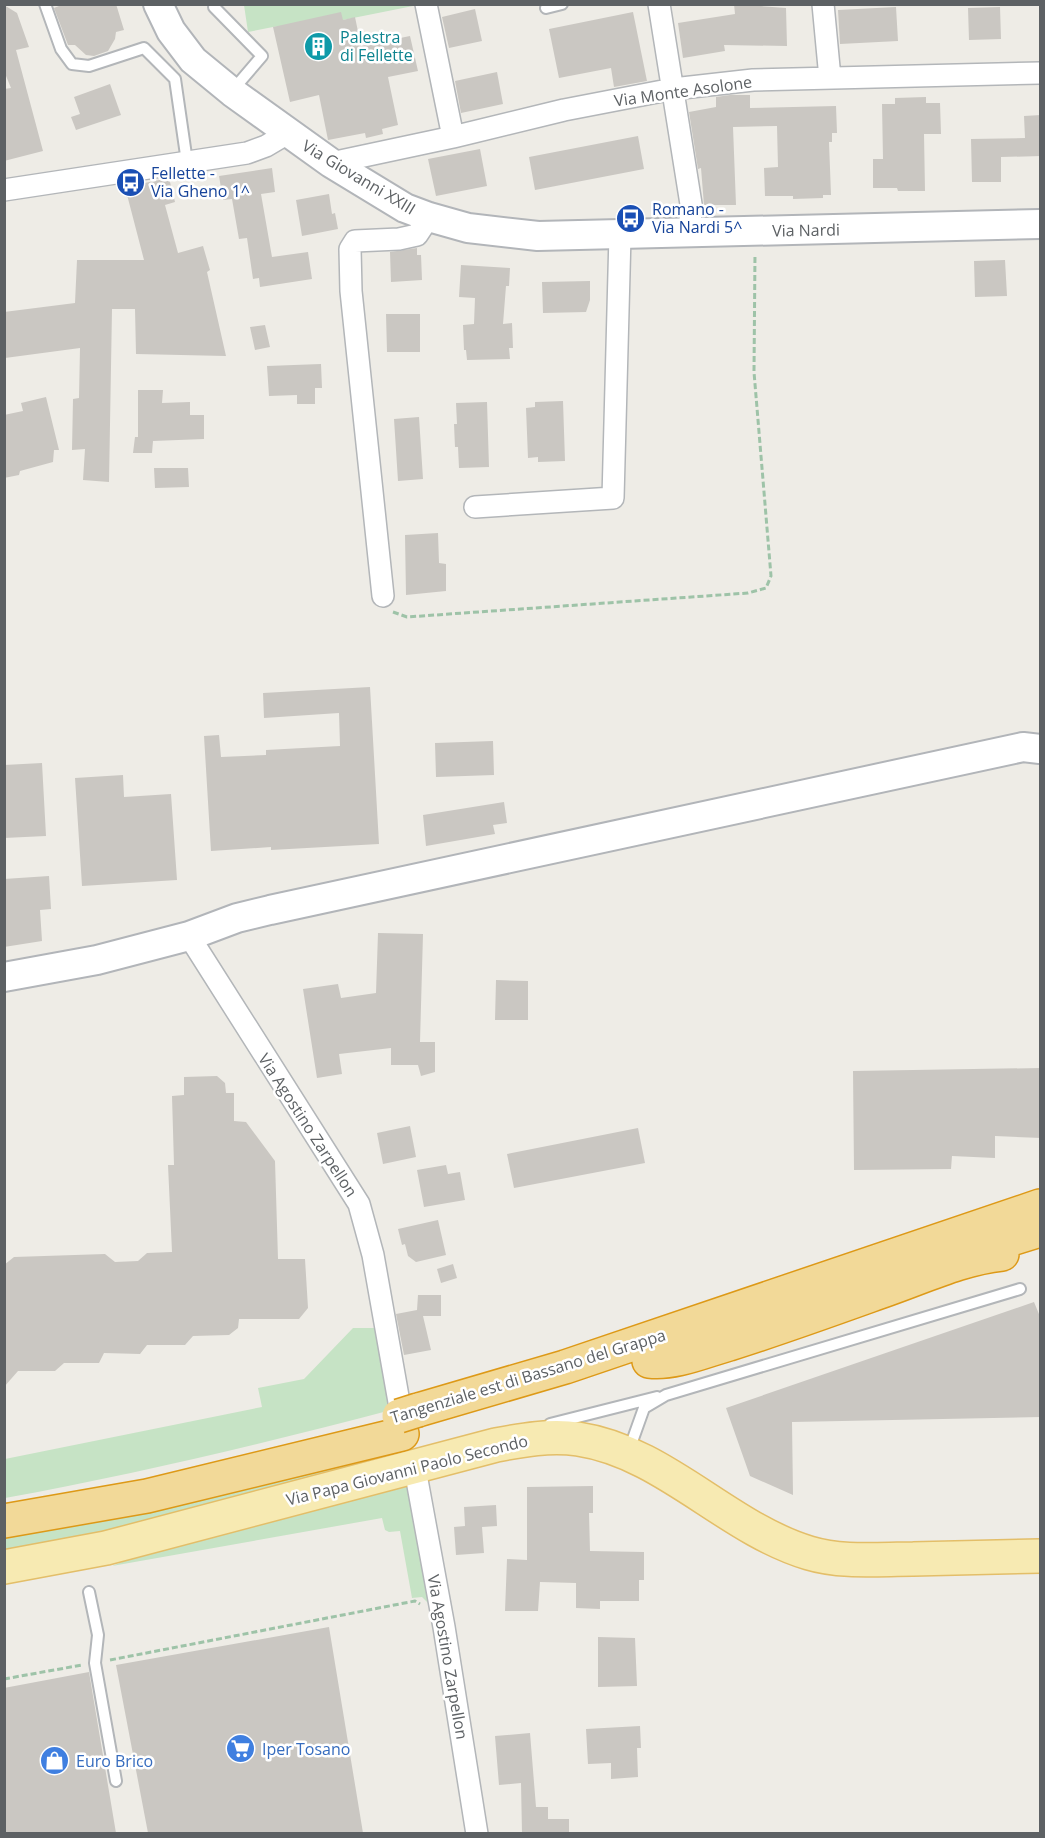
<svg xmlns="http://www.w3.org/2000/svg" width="1045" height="1838" viewBox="0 0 1045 1838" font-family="'Open Sans',sans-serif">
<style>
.green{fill:#c6e3c5}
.building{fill:#cac7c2}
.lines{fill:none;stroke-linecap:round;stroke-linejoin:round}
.lane-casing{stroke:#b3b6b9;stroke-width:14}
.street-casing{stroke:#b3b6b9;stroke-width:24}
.secondary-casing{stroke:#b2b5b9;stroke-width:32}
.primary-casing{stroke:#e3be69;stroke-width:36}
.highway-casing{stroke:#dd9917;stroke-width:36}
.path{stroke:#9ec3a8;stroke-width:3;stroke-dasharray:6 3;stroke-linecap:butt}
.lane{stroke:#fff;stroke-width:10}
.street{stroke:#fff;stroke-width:21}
.secondary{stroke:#fff;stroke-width:28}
.primary{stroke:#f7eab2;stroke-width:33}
.highway{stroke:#f2d998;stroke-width:33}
.highway-bridge-casing{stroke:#dd9917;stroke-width:36;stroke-linecap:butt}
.highway-bridge{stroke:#f2d998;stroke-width:33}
.labels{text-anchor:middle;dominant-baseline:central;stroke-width:5;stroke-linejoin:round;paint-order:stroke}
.culture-label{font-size:16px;fill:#0d838f;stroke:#fff;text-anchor:start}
.street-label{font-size:16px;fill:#5d6164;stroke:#fff}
.transit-label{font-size:16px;fill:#164399;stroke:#fff;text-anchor:start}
.shop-label{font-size:16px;fill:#366cbe;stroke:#fff;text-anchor:start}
</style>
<rect width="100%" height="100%" fill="#eeece6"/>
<path class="green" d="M 413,4 L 413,6 L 343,20 L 273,27 L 248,32 L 244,5 Z
M 353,1328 L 383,1328 L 395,1409 C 266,1443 136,1474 5,1498 L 5,1459 L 262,1407 L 258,1388 L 304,1379 Z
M 403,1446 L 405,1463 L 5,1557 L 5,1538 L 139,1512 Z
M 412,1481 L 430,1605 L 422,1597 L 412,1598 L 400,1531 L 389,1532 L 385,1530 L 382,1518 L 112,1566 L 160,1547 Z"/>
<path class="building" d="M 64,4 L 116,4 L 124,30 L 116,32 L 115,39 L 108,51 L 94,56 L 86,55 L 75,45 L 68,45 L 54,8 Z
M 734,4 L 786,8 L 787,46 L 724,45 L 725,51 L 683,58 L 678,23 L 735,14 Z
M 4,5 L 17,13 L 29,47 L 16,50 L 43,151 L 4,161 L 4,89 L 11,88 L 4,71 Z
M 896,7 L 898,41 L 840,44 L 838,10 Z
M 1000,7 L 1001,39 L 969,40 L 968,8 Z
M 475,9 L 482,41 L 449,48 L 442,17 Z
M 341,12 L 343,20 L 355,17 L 361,46 L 410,36 L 418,71 L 388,77 L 398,125 L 382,129 L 383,134 L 366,138 L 365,133 L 328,140 L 319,95 L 290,102 L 273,27 Z
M 633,12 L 647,81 L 614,87 L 611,68 L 559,78 L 549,29 Z
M 497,72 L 503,104 L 461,113 L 455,81 Z
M 110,84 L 121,115 L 76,130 L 71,117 L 80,114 L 74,97 Z
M 730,95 L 750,95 L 750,108 L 836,106 L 837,133 L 832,133 L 832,142 L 829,142 L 831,195 L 823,195 L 823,198 L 793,199 L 793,196 L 765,196 L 764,168 L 778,167 L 777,126 L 733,127 L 736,205 L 704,205 L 701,168 L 698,169 L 689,112 L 716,107 L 716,97 Z
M 926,97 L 926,103 L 940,103 L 941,134 L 924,134 L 925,191 L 898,191 L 897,188 L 873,188 L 873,159 L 883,159 L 882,104 L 895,104 L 895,98 Z
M 1041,115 L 1041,156 L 1001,157 L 1001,182 L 972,182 L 971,139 L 1025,138 L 1024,116 Z
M 638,136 L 644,169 L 535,190 L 529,157 Z
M 480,149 L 487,186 L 436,196 L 428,159 Z
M 272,168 L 275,192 L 261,194 L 272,257 L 308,252 L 312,279 L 260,287 L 259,278 L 253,279 L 247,238 L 239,239 L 232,199 L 223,200 L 219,176 Z
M 169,178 L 175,202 L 165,205 L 178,253 L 203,246 L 210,270 L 207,272 L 226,356 L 136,354 L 135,309 L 112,309 L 109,482 L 83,480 L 85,449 L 72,450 L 73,399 L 79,398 L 80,348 L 5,358 L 4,312 L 75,303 L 77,260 L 144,260 L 125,187 Z
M 329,194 L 332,214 L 335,213 L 338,229 L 302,236 L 296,200 Z
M 417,248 L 417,255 L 421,255 L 422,280 L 391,282 L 390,252 Z
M 1005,260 L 1007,296 L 975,297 L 974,261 Z
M 461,265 L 510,268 L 509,286 L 506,286 L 503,324 L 512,323 L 513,348 L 509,348 L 510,359 L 467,360 L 466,350 L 464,350 L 463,325 L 474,324 L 475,298 L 459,297 Z
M 590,281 L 590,300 L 586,312 L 543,313 L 542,282 Z
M 386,314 L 420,314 L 420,352 L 387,352 Z
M 265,325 L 270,347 L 255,350 L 250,327 Z
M 321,364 L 322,388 L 315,388 L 315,404 L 297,404 L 297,395 L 269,396 L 267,366 Z
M 138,390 L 163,390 L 162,403 L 190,402 L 190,415 L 204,415 L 204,439 L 153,441 L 152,453 L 133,453 L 135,437 L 138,437 Z
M 46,397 L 59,450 L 54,450 L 53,462 L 20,471 L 19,475 L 4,478 L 4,415 L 23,411 L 21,403 Z
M 563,401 L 565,461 L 538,462 L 538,457 L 528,458 L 526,408 L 535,407 L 535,402 Z
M 487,402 L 489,467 L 459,468 L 458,447 L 455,447 L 454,424 L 457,424 L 456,403 Z
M 419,417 L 423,479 L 398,481 L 394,419 Z
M 154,468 L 188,468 L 189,487 L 155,488 Z
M 438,533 L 439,563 L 446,564 L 446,591 L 406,595 L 405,535 Z
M 370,687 L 379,844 L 271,850 L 271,847 L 211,851 L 204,736 L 219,735 L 221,757 L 266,755 L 266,750 L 340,746 L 339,713 L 264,718 L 263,693 Z
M 493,741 L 494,775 L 436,777 L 435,743 Z
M 42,763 L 46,836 L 4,838 L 4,765 Z
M 123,775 L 124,797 L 171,794 L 177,880 L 82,886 L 75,778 Z
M 504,802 L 507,823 L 493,825 L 495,834 L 426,846 L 423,815 Z
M 49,876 L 51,909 L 40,910 L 42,941 L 4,947 L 4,879 Z
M 378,933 L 423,934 L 420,1042 L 435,1042 L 435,1072 L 421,1076 L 418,1065 L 391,1065 L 391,1048 L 339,1054 L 342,1074 L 317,1078 L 303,989 L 338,984 L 341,998 L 376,993 Z
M 496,980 L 528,981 L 528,1020 L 495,1020 Z
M 1041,1068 L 1041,1138 L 995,1136 L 995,1158 L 952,1156 L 951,1169 L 854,1170 L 853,1071 Z
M 217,1076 L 225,1083 L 226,1093 L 234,1093 L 234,1121 L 246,1122 L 275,1161 L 278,1259 L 305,1259 L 308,1308 L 299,1319 L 239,1319 L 238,1328 L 229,1335 L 193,1336 L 185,1345 L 147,1345 L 140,1354 L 104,1353 L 99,1363 L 64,1363 L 55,1371 L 18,1371 L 4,1387 L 4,1265 L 14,1257 L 105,1254 L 115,1262 L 138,1261 L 147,1253 L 172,1252 L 168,1165 L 174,1165 L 172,1096 L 184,1095 L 184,1077 Z
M 410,1126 L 416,1157 L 383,1164 L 377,1133 Z
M 638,1128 L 645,1163 L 514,1188 L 507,1154 Z
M 446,1165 L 448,1174 L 460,1172 L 465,1200 L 424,1207 L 417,1170 Z
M 438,1220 L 446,1255 L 416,1262 L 408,1256 L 405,1244 L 402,1245 L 398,1229 Z
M 453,1264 L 457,1278 L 441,1283 L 437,1269 Z
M 418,1295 L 441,1295 L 441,1316 L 423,1316 L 431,1350 L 404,1355 L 396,1314 L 417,1310 Z
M 1034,1302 L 1041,1319 L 1041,1417 L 792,1422 L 793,1495 L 750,1476 L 726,1408 Z
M 593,1486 L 593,1513 L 589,1513 L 590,1551 L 644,1552 L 644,1580 L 639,1580 L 639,1601 L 600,1601 L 600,1609 L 576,1608 L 576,1583 L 540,1582 L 538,1611 L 505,1611 L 507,1559 L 527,1560 L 527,1487 Z
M 496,1505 L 497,1526 L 482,1527 L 484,1553 L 456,1555 L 454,1527 L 465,1526 L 464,1507 Z
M 329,1627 L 363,1833 L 148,1833 L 116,1665 Z
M 598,1637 L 635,1638 L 637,1686 L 598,1687 Z
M 89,1672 L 116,1833 L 4,1833 L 4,1688 Z
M 640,1726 L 641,1748 L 637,1748 L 638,1777 L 611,1779 L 611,1763 L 588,1764 L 586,1729 Z
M 530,1733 L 536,1807 L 548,1807 L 548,1819 L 569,1819 L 569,1833 L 522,1833 L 521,1783 L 499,1785 L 495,1736 Z"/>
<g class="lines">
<defs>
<path id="lane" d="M 45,4 L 61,49 L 72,64 L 89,66 L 144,48 L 175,79 L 187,162
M 214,7 L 262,56 L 232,91
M 546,8 L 562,4
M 550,1424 L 657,1397
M 629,1450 L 644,1408 L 666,1395 L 1020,1289
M 89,1592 L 98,1635 L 95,1663 L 116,1781"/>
<path id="street" d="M 426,4 L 453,137
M 659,4 L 691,204 L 690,233
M 823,4 L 830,78
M 331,163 L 453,137 L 564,110 L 673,89 L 753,80 L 1040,73
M 4,190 L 247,153 L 266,146 L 288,133
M 475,507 L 613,498 L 620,235
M 383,596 L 351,291 L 350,249 L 355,241 L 399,239 L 417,235 L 429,217
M 189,936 L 359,1204 L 373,1255 L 399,1402
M 417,1480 L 444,1627 L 477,1834"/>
<path id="secondary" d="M 158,4 L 171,31 L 193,60 L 232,92 L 331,163 L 405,208 L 429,217 L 468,228 L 538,236 L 1040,224
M 4,977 L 97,960 L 189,936 L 237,918 L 270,910 L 1023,747 L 1040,749"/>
<path id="primary" d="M 4,1567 L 106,1548 L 496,1445 C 523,1440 550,1435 578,1439 C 665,1452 726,1528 809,1553 C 842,1563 879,1559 913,1559 C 956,1558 998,1557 1040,1556"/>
<path id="highway" d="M 976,1250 L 1040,1230
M 649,1361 C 675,1364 704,1351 729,1344 C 783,1327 835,1308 888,1289 C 925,1276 963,1258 1002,1254
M 418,1410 L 565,1367 L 1040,1206
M 4,1521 L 147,1496 L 402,1434"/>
</defs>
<use href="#lane" class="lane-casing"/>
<use href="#street" class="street-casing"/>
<use href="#secondary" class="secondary-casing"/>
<use href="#primary" class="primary-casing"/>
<use href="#highway" class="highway-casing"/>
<path class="path" d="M 393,612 L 407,617 L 748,593 L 766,588 L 771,576 L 754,372 L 755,254
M 110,1660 L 415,1601 L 420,1604
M 4,1679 L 82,1665"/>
<use href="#lane" class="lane"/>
<use href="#street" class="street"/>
<use href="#secondary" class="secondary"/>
<use href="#primary" class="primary"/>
<use href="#highway" class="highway"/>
<defs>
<path id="highway-bridge" d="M 399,1416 L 418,1410"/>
</defs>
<use href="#highway-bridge" class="highway-bridge-casing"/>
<use href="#highway-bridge" class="highway-bridge"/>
</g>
<defs>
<symbol id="building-disc" viewBox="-11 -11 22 22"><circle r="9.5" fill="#0f9aa8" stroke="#fff"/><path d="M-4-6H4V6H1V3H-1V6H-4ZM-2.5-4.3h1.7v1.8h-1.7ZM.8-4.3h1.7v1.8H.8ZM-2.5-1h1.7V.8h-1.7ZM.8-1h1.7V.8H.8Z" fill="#fff"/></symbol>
<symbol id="bus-disc" viewBox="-11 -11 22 22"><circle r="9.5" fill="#1a4fb4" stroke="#fff"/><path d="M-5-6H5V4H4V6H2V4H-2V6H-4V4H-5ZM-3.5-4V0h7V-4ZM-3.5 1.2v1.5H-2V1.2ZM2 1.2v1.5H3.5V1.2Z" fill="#fff"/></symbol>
<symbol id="supermarket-disc" viewBox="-11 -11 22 22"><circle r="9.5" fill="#3f7fe0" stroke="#fff"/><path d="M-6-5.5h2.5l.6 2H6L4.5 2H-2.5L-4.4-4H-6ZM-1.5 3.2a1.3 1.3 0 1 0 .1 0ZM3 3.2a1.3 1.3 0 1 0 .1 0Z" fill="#fff"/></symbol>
<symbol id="shop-disc" viewBox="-11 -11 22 22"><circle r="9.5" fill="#3f7fe0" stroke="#fff"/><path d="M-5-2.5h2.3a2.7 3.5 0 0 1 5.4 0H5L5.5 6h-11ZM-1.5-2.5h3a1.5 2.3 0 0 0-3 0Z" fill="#fff"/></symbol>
</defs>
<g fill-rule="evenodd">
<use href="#building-disc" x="302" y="30" width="33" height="33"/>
<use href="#bus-disc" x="114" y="166" width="33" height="33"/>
<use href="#bus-disc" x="614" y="202" width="33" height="33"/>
<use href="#supermarket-disc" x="224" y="1732" width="33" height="33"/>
<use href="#shop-disc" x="38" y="1744" width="33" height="33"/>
</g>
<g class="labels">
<g class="culture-label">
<text x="340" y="37">Palestra<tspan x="340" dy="18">di Fellette</tspan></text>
</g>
<g class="street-label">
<text transform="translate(683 91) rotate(-8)">Via Monte Asolone</text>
<text transform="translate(359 177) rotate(31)">Via Giovanni XXIII</text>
<text transform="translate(806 230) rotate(-1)">Via Nardi</text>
<text transform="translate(308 1125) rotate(57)">Via Agostino Zarpellon</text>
<text transform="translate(528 1376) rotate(-17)">Tangenziale est di Bassano del Grappa</text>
<text transform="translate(407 1470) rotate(-14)">Via Papa Giovanni Paolo Secondo</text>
<text transform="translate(448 1657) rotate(80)">Via Agostino Zarpellon</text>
</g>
<g class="transit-label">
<text x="151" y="173">Fellette -<tspan x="151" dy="18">Via Gheno 1^</tspan></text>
<text x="652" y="209">Romano -<tspan x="652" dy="18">Via Nardi 5^</tspan></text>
</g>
<g class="shop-label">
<text x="262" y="1749">Iper Tosano</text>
<text x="76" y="1761">Euro Brico</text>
</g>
</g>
<rect width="1045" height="1838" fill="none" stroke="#5d6164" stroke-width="12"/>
</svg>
